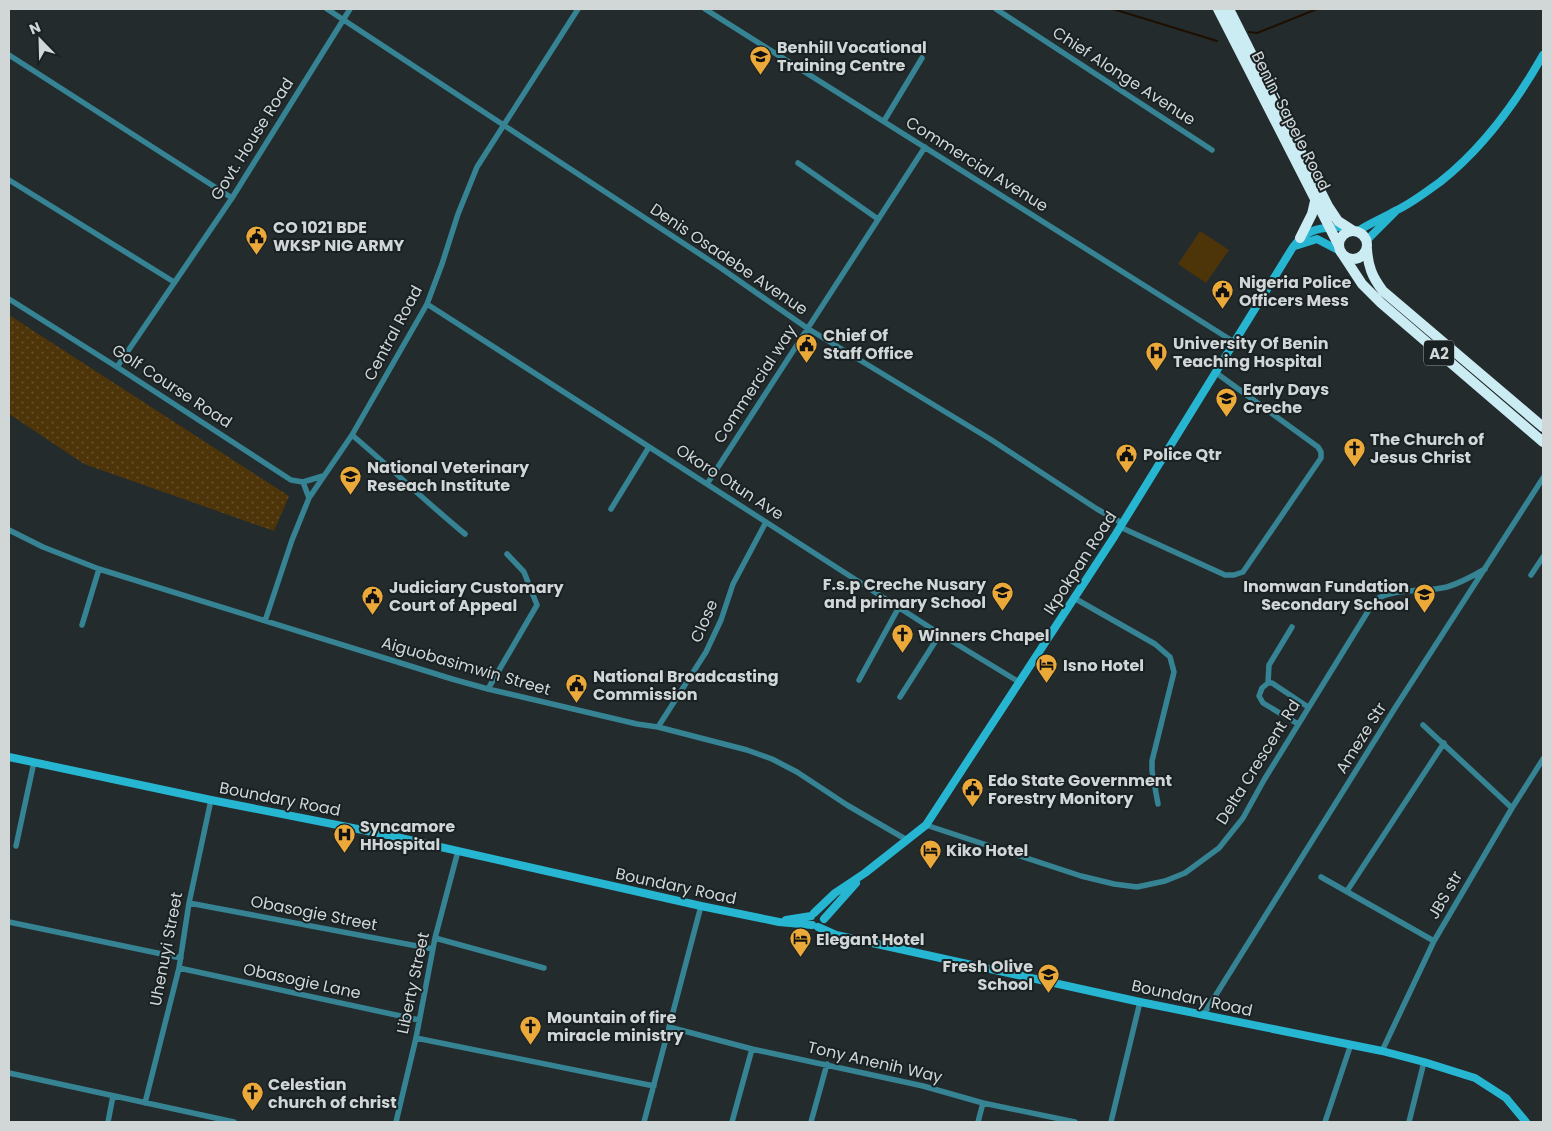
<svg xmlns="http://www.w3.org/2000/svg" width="1552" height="1131" viewBox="0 0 1552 1131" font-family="Poppins,sans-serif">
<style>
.grass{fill:url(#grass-dots)}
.green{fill:#4d3409}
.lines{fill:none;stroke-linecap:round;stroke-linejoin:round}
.stream{stroke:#1e0f00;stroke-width:2}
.street{stroke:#368394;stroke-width:5.5}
.secondary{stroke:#27b6d1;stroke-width:8}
.highway{stroke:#ccecf4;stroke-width:10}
.labels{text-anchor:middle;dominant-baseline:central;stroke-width:4;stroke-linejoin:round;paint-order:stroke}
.shield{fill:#192123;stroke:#9aa0a1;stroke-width:1}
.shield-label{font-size:15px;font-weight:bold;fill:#d1d6d7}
.poi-label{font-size:16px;font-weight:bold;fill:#d1d6d7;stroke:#192123;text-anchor:start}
.street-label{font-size:16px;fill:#d1d6d7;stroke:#192123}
</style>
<defs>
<pattern id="grass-dots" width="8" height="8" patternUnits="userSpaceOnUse" patternTransform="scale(1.25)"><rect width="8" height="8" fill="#4d3409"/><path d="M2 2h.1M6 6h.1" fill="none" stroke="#66512c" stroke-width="1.8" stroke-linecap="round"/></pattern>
</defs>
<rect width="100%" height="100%" fill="#232b2d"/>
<path class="grass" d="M 9,315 L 289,496 L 274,531 L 84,464 L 9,414 Z"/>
<path class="green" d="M 1200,231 L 1229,250 L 1206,283 L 1178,264 Z"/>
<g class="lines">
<path class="stream" d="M 1113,9 L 1217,41
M 1249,32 L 1257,33 L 1317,9"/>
<path class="street" d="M 327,9 L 718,266 L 807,328 L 990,439 L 1097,509 L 1122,523
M 705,9 L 1234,342
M 996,9 L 1212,150
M 9,55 L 232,198
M 884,121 L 922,58
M 798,163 L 878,219
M 9,180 L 174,282
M 9,299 L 117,367 L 291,480 L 303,482 L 323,476
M 427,304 L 940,634 L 1019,682
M 117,367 L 232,198 L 350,9
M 352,435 C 390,467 426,502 465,534
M 303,482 L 309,498
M 707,484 L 925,147
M 611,509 L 649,447
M 1120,527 L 1225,575 L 1234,575 L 1243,572 L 1321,458 L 1321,452 L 1318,447 L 1215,372
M 9,530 L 43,547 L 99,569 L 452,679 L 488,689 L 637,724 L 658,727 L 747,750 L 772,759 L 797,772 L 847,805 L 907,840
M 1531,575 L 1543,557
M 1074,598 L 1155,644 L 1170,657 L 1174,672 L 1152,761 L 1152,771 L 1158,804
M 265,621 L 292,540 L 309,498 L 352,435 L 427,304 L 442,264 L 458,214 L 477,167 L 578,9
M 82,625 L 99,569
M 1292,627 L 1269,665 L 1268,683 L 1262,688 L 1259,696 L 1263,703 L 1298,724
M 859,680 L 899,607
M 1268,683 L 1272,683 L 1308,707
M 488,689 L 537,605 L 524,572 L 507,554
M 900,697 L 940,634
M 1423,725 L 1512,808
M 658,727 L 706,652 L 721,620 L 733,584 L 766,522
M 926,825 L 1081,876 L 1114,884 L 1137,887 L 1165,881 L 1185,873 L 1219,848 L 1243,818 L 1264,780 L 1375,600 C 1396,587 1423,593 1447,587 C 1460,583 1473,576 1485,569
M 16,846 L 34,762
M 1321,877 L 1434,941
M 1347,891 L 1444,743
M 189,903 L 433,949
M 9,922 L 181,958
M 435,938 L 544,968
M 179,968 L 419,1020
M 1204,1014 L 1395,708 L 1543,478
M 669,1027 L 752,1049 L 923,1086 L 983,1103 L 1075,1122
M 416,1038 L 654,1086
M 1382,1051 L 1434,941 L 1512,808 L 1543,759
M 9,1073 L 234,1122
M 145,1103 L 179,968 L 189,903 L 211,800
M 108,1122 L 113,1096
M 396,1122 L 416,1038 L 435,938 L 458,851
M 644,1122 L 701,906
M 732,1122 L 752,1049
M 811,1122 L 827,1064
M 978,1122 L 983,1103
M 1111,1122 L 1140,1002
M 1325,1122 L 1351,1044
M 1409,1122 L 1424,1062"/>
<path class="secondary" d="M 1358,231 C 1370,223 1383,218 1395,211 C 1411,204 1426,192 1440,182 C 1482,149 1517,101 1543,55
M 1367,240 L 1395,212
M 1295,246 L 1317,239 L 1340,251
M 9,757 L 211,800 L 383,834 L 701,906 L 779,922 L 812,925
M 814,913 L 835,893 L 865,873 L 926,825 L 1114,537 L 1293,247 C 1307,228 1322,227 1345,227
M 824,919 L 856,883
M 786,920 L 811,916
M 818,927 L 836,935 L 1140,1002 L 1382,1051 L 1424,1062 L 1475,1078 L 1506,1098 L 1526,1122"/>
<path class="highway" d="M 1218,9 L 1339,246
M 1229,9 L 1328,206 L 1338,221 L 1352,230
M1339 245a14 14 0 1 1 28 0a14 14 0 1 1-28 0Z
M 1300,238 L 1312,214 L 1315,201
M 1367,249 C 1368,266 1372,277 1383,291 L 1543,427
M 1343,255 L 1362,284 L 1381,303 L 1543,442"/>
</g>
<defs>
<symbol id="school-pin" viewBox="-11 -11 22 30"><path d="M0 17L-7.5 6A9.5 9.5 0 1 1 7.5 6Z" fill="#eba939" stroke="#192123"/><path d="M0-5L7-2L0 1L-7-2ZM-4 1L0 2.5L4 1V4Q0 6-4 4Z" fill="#111"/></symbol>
<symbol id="civic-pin" viewBox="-11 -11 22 30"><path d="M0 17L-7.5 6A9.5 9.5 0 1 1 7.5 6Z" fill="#eba939" stroke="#192123"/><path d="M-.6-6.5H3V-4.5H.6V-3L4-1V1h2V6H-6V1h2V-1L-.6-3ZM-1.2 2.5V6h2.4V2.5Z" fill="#111"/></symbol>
<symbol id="hospital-pin" viewBox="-11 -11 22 30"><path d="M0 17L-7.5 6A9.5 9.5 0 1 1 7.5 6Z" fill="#eba939" stroke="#192123"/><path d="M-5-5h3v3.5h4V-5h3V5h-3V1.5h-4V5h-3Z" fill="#111"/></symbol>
<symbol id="church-pin" viewBox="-11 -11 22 30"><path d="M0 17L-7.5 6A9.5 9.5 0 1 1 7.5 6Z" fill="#eba939" stroke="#192123"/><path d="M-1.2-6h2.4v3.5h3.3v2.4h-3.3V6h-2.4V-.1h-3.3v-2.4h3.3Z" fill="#111"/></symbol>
<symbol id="university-pin" viewBox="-11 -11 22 30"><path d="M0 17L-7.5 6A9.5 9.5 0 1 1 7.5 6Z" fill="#eba939" stroke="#192123"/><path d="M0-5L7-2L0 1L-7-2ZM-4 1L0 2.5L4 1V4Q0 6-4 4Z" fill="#111"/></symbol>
<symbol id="hotel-pin" viewBox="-11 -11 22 30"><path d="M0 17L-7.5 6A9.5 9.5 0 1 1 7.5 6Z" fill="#eba939" stroke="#192123"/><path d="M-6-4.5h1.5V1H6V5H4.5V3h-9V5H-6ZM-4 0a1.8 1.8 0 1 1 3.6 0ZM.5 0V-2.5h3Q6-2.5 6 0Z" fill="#111"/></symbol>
</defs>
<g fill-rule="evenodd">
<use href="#school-pin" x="748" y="44" width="25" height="34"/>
<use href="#civic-pin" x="244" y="224" width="25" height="34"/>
<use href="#civic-pin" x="1210" y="278" width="25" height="34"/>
<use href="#civic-pin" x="794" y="332" width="25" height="34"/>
<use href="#hospital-pin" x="1144" y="340" width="25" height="34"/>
<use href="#school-pin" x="1214" y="386" width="25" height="34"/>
<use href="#church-pin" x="1342" y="436" width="25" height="34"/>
<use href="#civic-pin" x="1114" y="442" width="25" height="34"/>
<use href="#university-pin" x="338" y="464" width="25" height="34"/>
<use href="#school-pin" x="990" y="580" width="25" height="34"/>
<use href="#school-pin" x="1412" y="582" width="25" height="34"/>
<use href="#civic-pin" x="360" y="584" width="25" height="34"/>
<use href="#church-pin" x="890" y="622" width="25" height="34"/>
<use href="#hotel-pin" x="1034" y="652" width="25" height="34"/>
<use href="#civic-pin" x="564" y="672" width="25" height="34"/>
<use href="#civic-pin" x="960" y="776" width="25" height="34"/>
<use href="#hospital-pin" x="332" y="822" width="25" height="34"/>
<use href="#hotel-pin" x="918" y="838" width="25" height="34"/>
<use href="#hotel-pin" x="788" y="926" width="25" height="34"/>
<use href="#school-pin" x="1036" y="962" width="25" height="34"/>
<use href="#church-pin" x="518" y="1014" width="25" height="34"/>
<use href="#church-pin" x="240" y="1080" width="25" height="34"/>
</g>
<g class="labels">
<rect class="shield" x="1424" y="340.5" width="30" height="25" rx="4"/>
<g class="shield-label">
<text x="1439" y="353">A2</text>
</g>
<g class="poi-label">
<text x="777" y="47">Benhill Vocational<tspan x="777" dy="18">Training Centre</tspan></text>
<text x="273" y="227">CO 1021 BDE<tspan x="273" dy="18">WKSP NIG ARMY</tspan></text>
<text x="1239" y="282">Nigeria Police<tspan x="1239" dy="18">Officers Mess</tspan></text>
<text x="823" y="335">Chief Of<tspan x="823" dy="18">Staff Office</tspan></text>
<text x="1173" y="343">University Of Benin<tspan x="1173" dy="18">Teaching Hospital</tspan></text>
<text x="1243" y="389">Early Days<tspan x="1243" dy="18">Creche</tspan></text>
<text x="1370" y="439">The Church of<tspan x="1370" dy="18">Jesus Christ</tspan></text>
<text x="1143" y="454">Police Qtr</text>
<text x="367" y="467">National Veterinary<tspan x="367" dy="18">Reseach Institute</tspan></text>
<text x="986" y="584" text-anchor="end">F.s.p Creche Nusary<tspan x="986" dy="18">and primary School</tspan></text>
<text x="1409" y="586" text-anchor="end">Inomwan Fundation<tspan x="1409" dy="18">Secondary School</tspan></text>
<text x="389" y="587">Judiciary Customary<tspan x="389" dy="18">Court of Appeal</tspan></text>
<text x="918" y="635">Winners Chapel</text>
<text x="1063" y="665">Isno Hotel</text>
<text x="593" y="676">National Broadcasting<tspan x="593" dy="18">Commission</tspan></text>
<text x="988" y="780">Edo State Government<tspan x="988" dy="18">Forestry Monitory</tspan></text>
<text x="360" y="826">Syncamore<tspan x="360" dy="18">HHospital</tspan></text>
<text x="946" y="850">Kiko Hotel</text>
<text x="816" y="939">Elegant Hotel</text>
<text x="1033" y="966" text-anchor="end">Fresh Olive<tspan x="1033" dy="18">School</tspan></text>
<text x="547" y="1017">Mountain of fire<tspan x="547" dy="18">miracle ministry</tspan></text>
<text x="268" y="1084">Celestian<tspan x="268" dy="18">church of christ</tspan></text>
</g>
<g class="street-label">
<text transform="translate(1124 76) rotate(33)">Chief Alonge Avenue</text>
<text transform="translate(1291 121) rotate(63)">Benin-Sapele Road</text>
<text transform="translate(252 139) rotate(-58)">Govt. House Road</text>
<text transform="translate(977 164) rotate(32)">Commercial Avenue</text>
<text transform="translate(729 259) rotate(34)">Denis Osadebe Avenue</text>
<text transform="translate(393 333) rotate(-62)">Central Road</text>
<text transform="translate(755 384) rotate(-57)">Commercial way</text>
<text transform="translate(172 386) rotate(33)">Golf Course Road</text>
<text transform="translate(730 482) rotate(33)">Okoro Otun Ave</text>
<text transform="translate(1080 563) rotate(-57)">Ikpokpan Road</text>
<text transform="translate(704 621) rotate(-67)">Close</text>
<text transform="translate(466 666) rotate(16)">Aiguobasimwin Street</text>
<text transform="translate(1361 738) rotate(-58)">Ameze Str</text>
<text transform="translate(1258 762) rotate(-58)">Delta Crescent Rd</text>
<text transform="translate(280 799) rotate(11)">Boundary Road</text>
<text transform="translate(676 886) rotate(12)">Boundary Road</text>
<text transform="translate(1445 895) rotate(-60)">JBS str</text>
<text transform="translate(314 913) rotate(11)">Obasogie Street</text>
<text transform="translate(166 949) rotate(-79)">Uhenuyi Street</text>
<text transform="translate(302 981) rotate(12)">Obasogie Lane</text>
<text transform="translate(413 983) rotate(-78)">Liberty Street</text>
<text transform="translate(1192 998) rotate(12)">Boundary Road</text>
<text transform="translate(875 1062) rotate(13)">Tony Anenih Way</text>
</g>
</g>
<rect width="1552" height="1131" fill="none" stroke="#d1d6d7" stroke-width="20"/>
<g transform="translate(40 40) rotate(337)" stroke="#192123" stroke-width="4" paint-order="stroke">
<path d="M0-4L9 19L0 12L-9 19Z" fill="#d1d6d7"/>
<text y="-8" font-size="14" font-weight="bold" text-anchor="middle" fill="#d1d6d7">N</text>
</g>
</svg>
